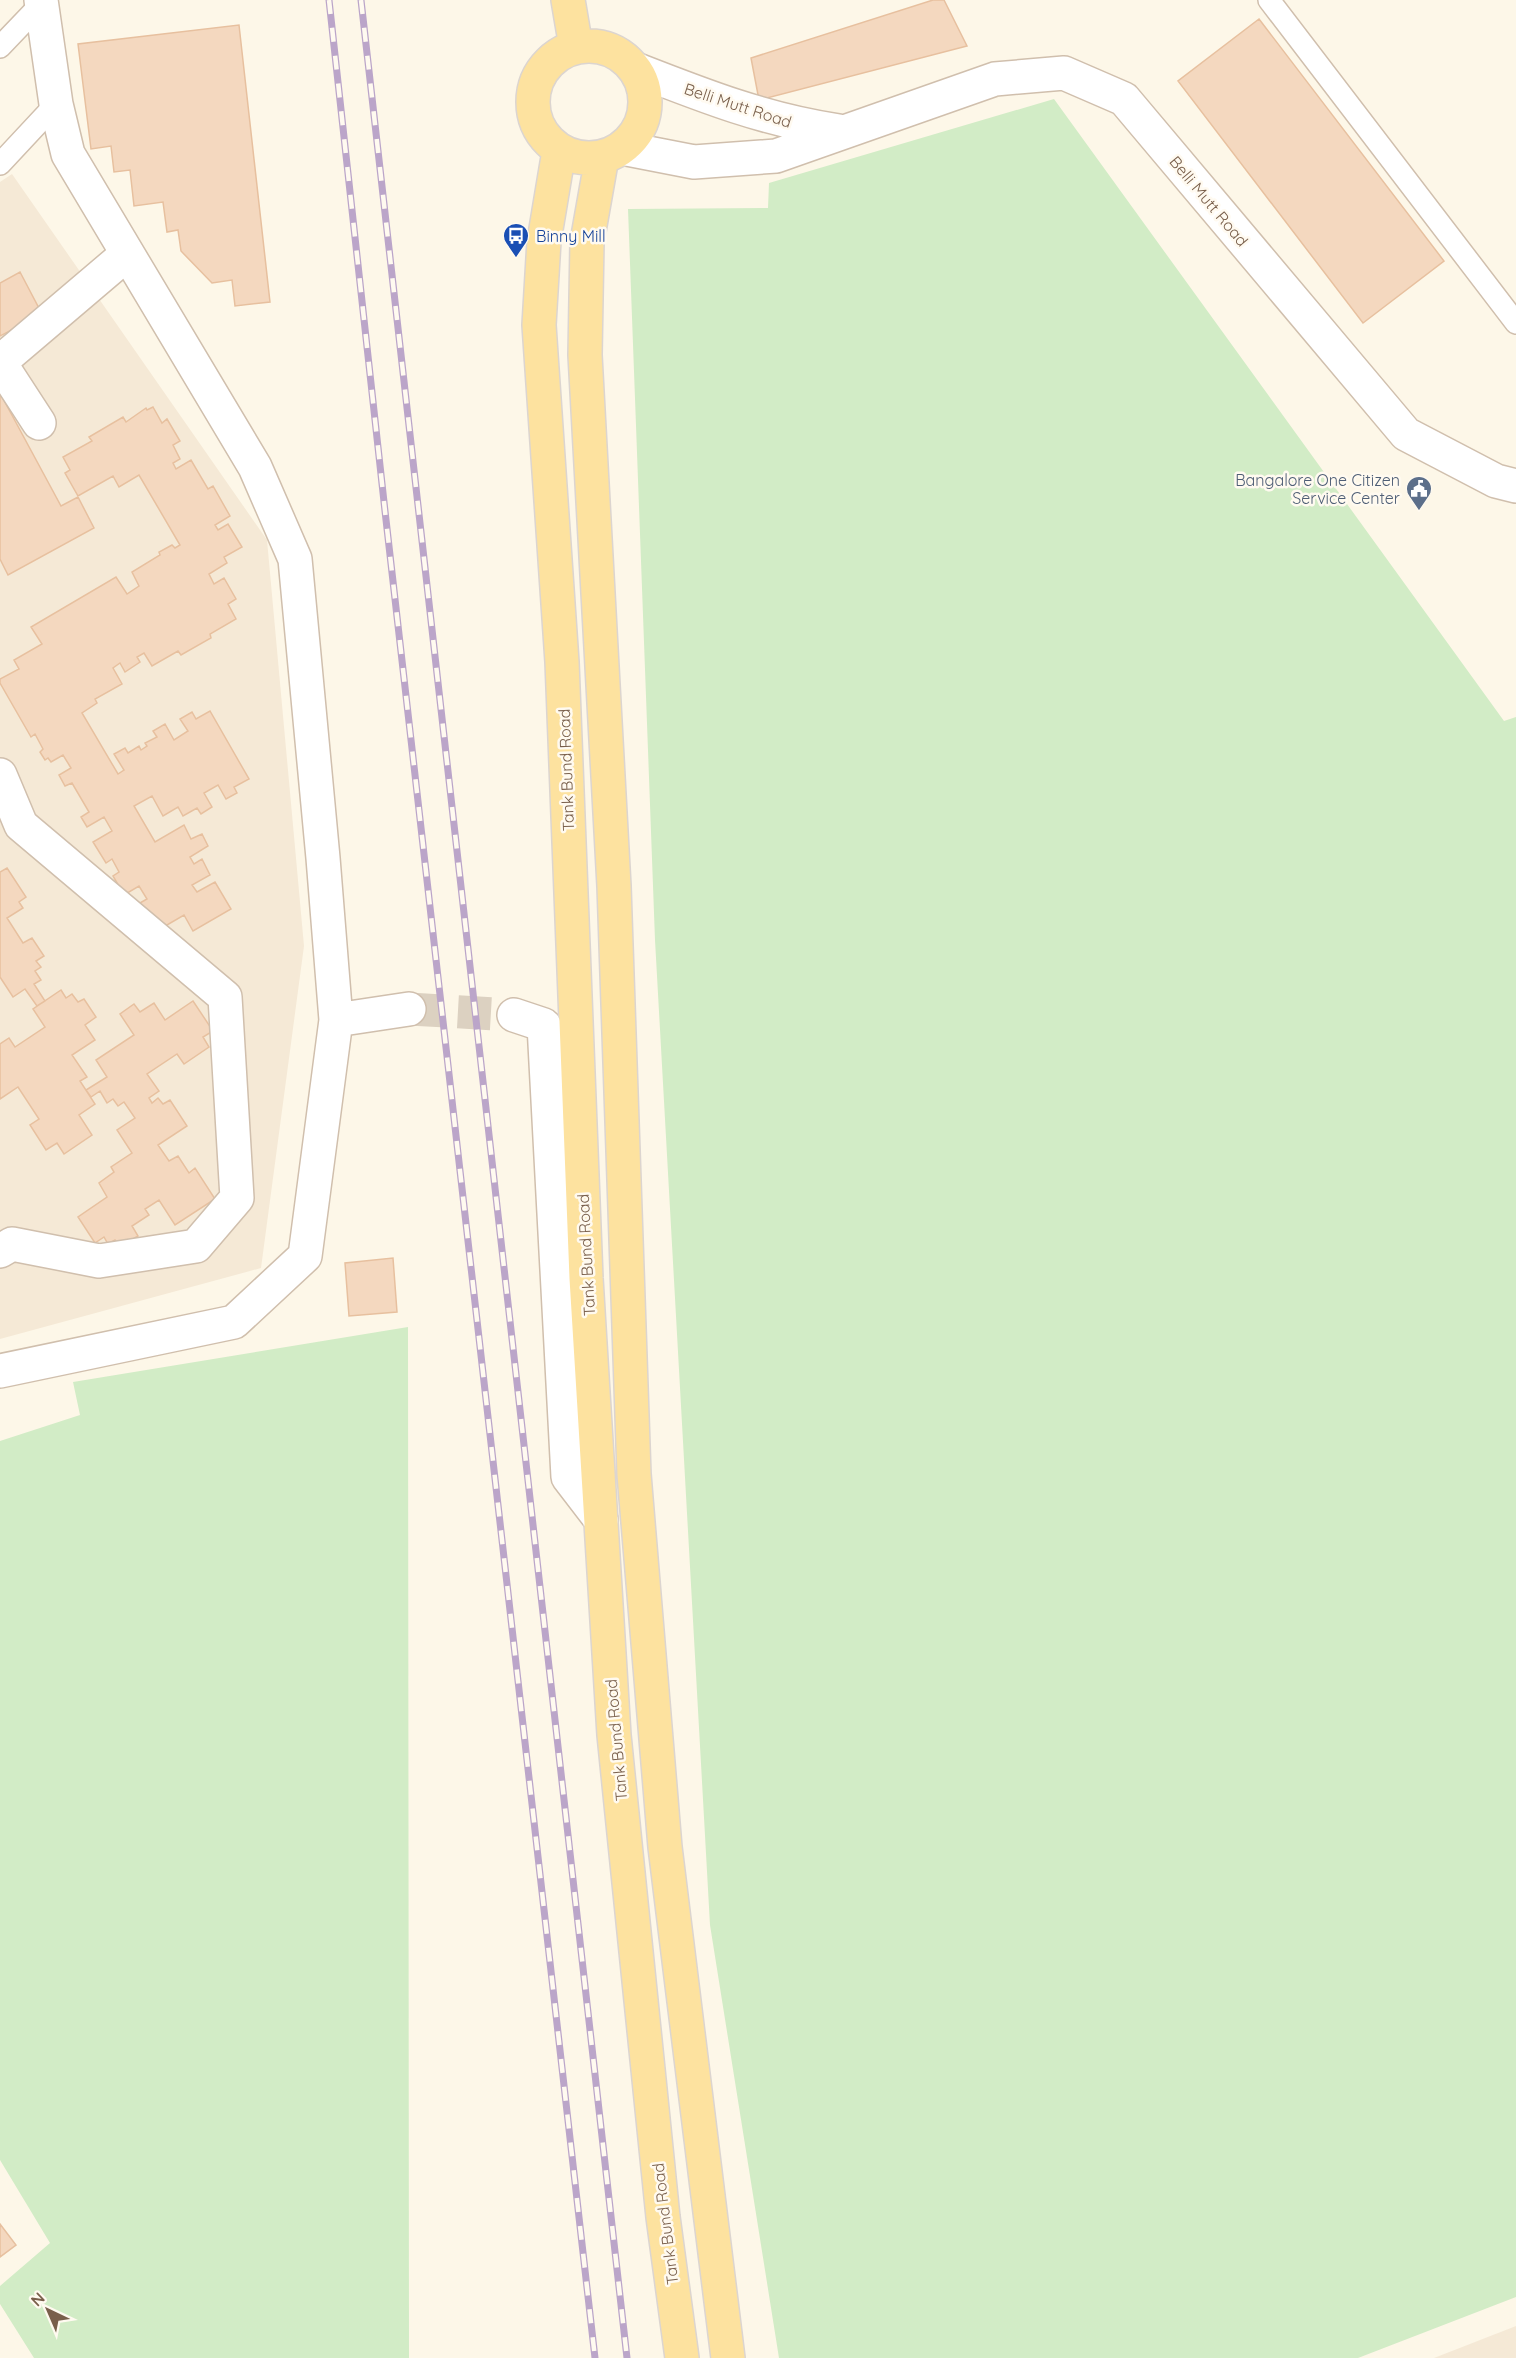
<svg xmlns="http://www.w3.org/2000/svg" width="1516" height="2358" viewBox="0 0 1516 2358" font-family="Quicksand,sans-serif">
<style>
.residential{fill:#f5e9d6}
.green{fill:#d2ecc6}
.building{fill:#f4d8bf;stroke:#e7c09f;stroke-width:1.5}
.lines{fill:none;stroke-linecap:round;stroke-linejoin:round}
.tertiary-tunnel{stroke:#dcd1c1;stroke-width:33;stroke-dasharray:33 16;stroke-linecap:butt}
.service-casing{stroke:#d0bfad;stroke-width:24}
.minor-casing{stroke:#d0bfad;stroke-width:36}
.tertiary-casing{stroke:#d0bfad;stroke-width:36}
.primary-casing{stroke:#dcd5d0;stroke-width:36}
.service{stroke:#fff;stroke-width:21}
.minor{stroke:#fff;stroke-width:33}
.tertiary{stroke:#fff;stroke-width:33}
.primary{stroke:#fde29f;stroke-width:33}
.rail-casing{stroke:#bba5c9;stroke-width:7}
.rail{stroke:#fffaf0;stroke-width:4.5;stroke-dasharray:14;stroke-linecap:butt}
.labels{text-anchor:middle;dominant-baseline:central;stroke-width:5;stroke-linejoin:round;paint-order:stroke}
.street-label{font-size:16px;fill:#795f4b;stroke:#fffaf0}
.transit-label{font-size:16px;fill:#164399;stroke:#fffaf0;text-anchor:start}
.service-label{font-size:16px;fill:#4e5e75;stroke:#fffaf0;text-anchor:end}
</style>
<rect width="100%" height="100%" fill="#fdf7e8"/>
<path class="residential" d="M 12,174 L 267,540 L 304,946 L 261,1268 L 0,1339 L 0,182 Z
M 1516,2326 L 1516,2358 L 1434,2358 Z"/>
<path class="green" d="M 1054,99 L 1504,721 L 1516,717 L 1516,2297 L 1358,2358 L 779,2358 L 710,1925 L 655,940 L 628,209 L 768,208 L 769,183 Z
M 408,1327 L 409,2358 L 34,2358 L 0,2304 L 0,2286 L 50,2243 L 0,2160 L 0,1441 L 80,1415 L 73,1382 Z"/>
<path class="building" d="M 933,0 L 944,0 L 967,46 L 759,100 L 751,58 Z
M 1259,19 L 1444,261 L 1363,323 L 1178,81 Z
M 239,25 L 270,302 L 235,306 L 232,280 L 212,283 L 181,251 L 178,230 L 167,232 L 163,202 L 134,206 L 130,170 L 114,172 L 111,146 L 91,149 L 78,44 Z
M 20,272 L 42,314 L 0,336 L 0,283 Z
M 0,393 L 61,506 L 78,497 L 94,528 L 8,575 L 0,559 Z
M 153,407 L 162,423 L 167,419 L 180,441 L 173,445 L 180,459 L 173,463 L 176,469 L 191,460 L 208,489 L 213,486 L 230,516 L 215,525 L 218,530 L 228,524 L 242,547 L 224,557 L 227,563 L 209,574 L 214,584 L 224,578 L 236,599 L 228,604 L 236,619 L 210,634 L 211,638 L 181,655 L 178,651 L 152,666 L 144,653 L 137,657 L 140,662 L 125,672 L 120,663 L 113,668 L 122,684 L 95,699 L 97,703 L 82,713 L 118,774 L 124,770 L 114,754 L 125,748 L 128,753 L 139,746 L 141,750 L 147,746 L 145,743 L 157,737 L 153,731 L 165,724 L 174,740 L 188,731 L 180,719 L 192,712 L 196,719 L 210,711 L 249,779 L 234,787 L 237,793 L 226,799 L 218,785 L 204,793 L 212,807 L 201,814 L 197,808 L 183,816 L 178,807 L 163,816 L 152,796 L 134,806 L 155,842 L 184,825 L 191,839 L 202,834 L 208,846 L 190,857 L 194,864 L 202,859 L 210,875 L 192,885 L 197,892 L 215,882 L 231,909 L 193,931 L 184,915 L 155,932 L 133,907 L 147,899 L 139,886 L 124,895 L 113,876 L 119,872 L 112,859 L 106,863 L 93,842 L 112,831 L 104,817 L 87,827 L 81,817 L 89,812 L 72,783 L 65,786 L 59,775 L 71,768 L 63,755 L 51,762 L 48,758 L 45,760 L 40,752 L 43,749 L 35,734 L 31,737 L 0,683 L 0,679 L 19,669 L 14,660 L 42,644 L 31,627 L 116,577 L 127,594 L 139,586 L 132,572 L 160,555 L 159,552 L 172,545 L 175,548 L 180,545 L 139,475 L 119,487 L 113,476 L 78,496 L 65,473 L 70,470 L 63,457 L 92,441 L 89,437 L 123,417 L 126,422 L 146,408 L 147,410 Z
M 7,868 L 26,897 L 19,902 L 23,908 L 7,918 L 23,943 L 32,938 L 44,956 L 36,961 L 41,967 L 35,971 L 41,980 L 34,984 L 45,1001 L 37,1006 L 25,989 L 13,997 L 0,977 L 0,872 Z
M 61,990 L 66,998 L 72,994 L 78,1002 L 84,999 L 96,1017 L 85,1025 L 95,1040 L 72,1055 L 87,1077 L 80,1081 L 95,1104 L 79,1115 L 92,1135 L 64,1154 L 57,1143 L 46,1150 L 30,1125 L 39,1119 L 18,1087 L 0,1099 L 0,1044 L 9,1038 L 15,1047 L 45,1027 L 33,1009 Z
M 193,1001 L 213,1031 L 203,1037 L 209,1047 L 184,1064 L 177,1054 L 147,1074 L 159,1091 L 149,1098 L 152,1103 L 158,1098 L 163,1104 L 170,1100 L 187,1126 L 158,1145 L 169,1161 L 178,1156 L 189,1173 L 195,1168 L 215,1199 L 175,1225 L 159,1200 L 145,1209 L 149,1215 L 132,1226 L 138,1236 L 120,1247 L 115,1240 L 108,1244 L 104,1237 L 95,1243 L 78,1217 L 107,1197 L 99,1183 L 114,1172 L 111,1167 L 132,1153 L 117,1130 L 135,1118 L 124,1102 L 118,1106 L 113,1099 L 107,1103 L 100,1091 L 91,1097 L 86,1090 L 107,1077 L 96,1060 L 134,1035 L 120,1014 L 134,1004 L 140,1012 L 154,1003 L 165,1020 Z
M 393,1258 L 397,1312 L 349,1316 L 345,1263 Z
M 0,2224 L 16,2245 L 0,2257 Z"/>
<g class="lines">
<path class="tertiary-tunnel" d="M 409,1009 L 514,1015"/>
<defs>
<path id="service" d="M 1269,0 L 1516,323
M 0,47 L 42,3
M 0,164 L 56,104"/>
<path id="minor" d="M 0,362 L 127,254
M 0,363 L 39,423
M 0,775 L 21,825 L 225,997 L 237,1198 L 196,1246 L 99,1261 L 12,1244 L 0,1251"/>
<path id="tertiary" d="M 41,0 L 56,104 L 68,154 L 255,467 L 295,559 L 323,858 L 336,1020
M 635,69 C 704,96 765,120 839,131
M 622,148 L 694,162 L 776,156 L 995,79 L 1064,73 L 1124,99 L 1406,434 L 1496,481 L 1516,486
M 514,1015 L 544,1025 L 568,1477 L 601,1520
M 0,1371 L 234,1322 L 305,1256 L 336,1020 L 409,1009"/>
<path id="primary" d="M 568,0 L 576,47
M533 102a56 56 0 1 1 112 0a56 56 0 1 1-112 0Z
M 559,151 L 544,241 L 539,325 L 562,662 L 586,1278 L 614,1735 L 663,2217 L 682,2358
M 602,157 L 587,242 L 585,355 L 614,886 L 634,1474 L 665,1847 L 728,2358"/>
</defs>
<use href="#service" class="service-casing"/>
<use href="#minor" class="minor-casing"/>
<use href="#tertiary" class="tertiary-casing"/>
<use href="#primary" class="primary-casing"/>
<use href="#service" class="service"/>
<use href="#minor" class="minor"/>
<use href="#tertiary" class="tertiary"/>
<use href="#primary" class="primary"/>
<defs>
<path id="rail" d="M 329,0 L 385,511 L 595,2358
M 361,0 L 627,2358"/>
</defs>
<use href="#rail" class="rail-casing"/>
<use href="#rail" class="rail"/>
</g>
<defs>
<symbol id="bus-pin" viewBox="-11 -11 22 30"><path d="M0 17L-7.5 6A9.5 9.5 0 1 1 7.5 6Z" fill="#1a4fb4" stroke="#fffaf0"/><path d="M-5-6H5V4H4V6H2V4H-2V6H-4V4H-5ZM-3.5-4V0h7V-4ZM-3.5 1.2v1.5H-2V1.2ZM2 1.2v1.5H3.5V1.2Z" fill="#fff"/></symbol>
<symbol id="civic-pin" viewBox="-11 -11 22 30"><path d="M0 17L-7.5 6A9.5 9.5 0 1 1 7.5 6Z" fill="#5c6f8a" stroke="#fffaf0"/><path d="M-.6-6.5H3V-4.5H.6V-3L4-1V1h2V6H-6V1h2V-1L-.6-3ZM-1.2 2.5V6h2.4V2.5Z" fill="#fff"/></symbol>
</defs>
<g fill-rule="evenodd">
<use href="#bus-pin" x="501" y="221" width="30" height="40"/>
<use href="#civic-pin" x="1404" y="474" width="30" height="40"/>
</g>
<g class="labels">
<g class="street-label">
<text transform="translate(738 105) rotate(18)">Belli Mutt Road</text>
<text transform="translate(1209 201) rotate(50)">Belli Mutt Road</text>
<text transform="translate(566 770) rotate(-92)">Tank Bund Road</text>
<text transform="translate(586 1255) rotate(-93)">Tank Bund Road</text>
<text transform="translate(616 1740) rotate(-95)">Tank Bund Road</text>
<text transform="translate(665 2224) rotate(-97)">Tank Bund Road</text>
</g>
<g class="transit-label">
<text x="536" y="236">Binny Mill</text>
</g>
<g class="service-label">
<text x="1400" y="480">Bangalore One Citizen<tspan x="1400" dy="18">Service Center</tspan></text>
</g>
</g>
<g transform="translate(48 2310) rotate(316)" stroke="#fffaf0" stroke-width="4.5" paint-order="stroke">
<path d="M0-4.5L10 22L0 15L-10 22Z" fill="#795f4b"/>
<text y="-9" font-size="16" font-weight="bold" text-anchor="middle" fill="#795f4b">N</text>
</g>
</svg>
